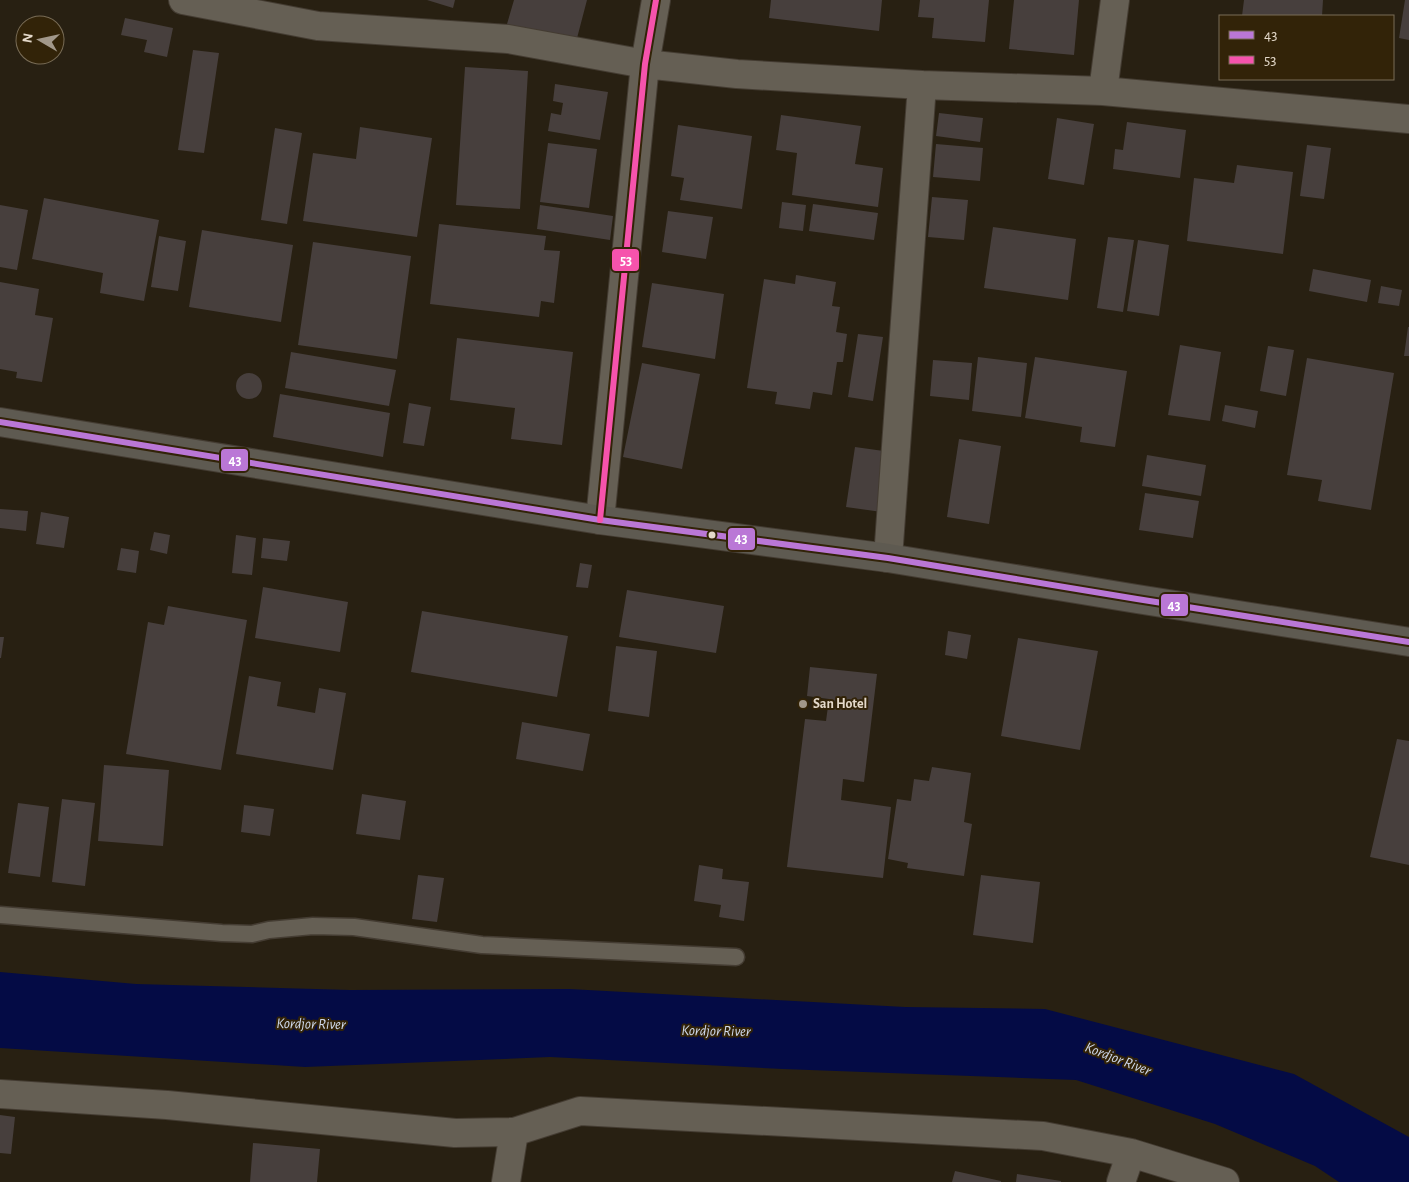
<svg xmlns="http://www.w3.org/2000/svg" width="1409" height="1182" viewBox="0 0 1409 1182" font-family="'Alegreya Sans',sans-serif">
<style>
.water{fill:#040b45}
.building{fill:#473f3d}
.lines{fill:none;stroke-linecap:round;stroke-linejoin:round}
.lane-casing{stroke:#443c32;stroke-width:19}
.street-casing{stroke:#443c32;stroke-width:30}
.secondary-casing{stroke:#443c32;stroke-width:30}
.lane{stroke:#655f54;stroke-width:16}
.street{stroke:#655f54;stroke-width:28}
.secondary{stroke:#5e5a51;stroke-width:28}
.bus-1-casing{stroke:#322308;stroke-width:10}
.bus-2-casing{stroke:#322308;stroke-width:10}
.bus-1{stroke:#ba77d6;stroke-width:6}
.bus-2{stroke:#f653ac;stroke-width:6}
.bus-dot{fill:#e4d9ca;stroke:#322308;stroke-width:2}
.poi-dot{fill:#a2988a;stroke:#322308;stroke-width:2}
.labels{text-anchor:middle;dominant-baseline:central;stroke-width:4;stroke-linejoin:round;paint-order:stroke}
.poi-label{font-size:14px;font-weight:bold;fill:#e4d9ca;stroke:#322308;text-anchor:start}
.water-label{font-size:15px;font-style:italic;fill:#cfd9ec;stroke:#322308}
.line-badge{stroke:#322308;stroke-width:2}
.badge-label{font-size:14px;text-anchor:middle;font-weight:bold;fill:#fff}
</style>
<rect width="100%" height="100%" fill="#282012"/>
<path class="water" d="M 0,972 L 136,984 L 350,990 L 569,989 L 905,1007 L 1045,1009 L 1294,1074 L 1409,1137 L 1409,1182 L 1339,1182 L 1315,1166 L 1215,1124 L 1076,1080 L 783,1069 L 550,1057 L 305,1067 L 0,1048 Z"/>
<path class="building" d="M 427,0 L 455,0 L 453,8 Z
M 514,0 L 587,0 L 576,42 L 507,24 Z
M 771,0 L 882,0 L 879,31 L 769,18 Z
M 920,0 L 989,0 L 985,42 L 932,38 L 934,18 L 918,17 Z
M 1014,0 L 1079,0 L 1074,55 L 1009,49 Z
M 1244,0 L 1323,0 L 1322,16 L 1242,16 Z
M 1405,0 L 1409,0 L 1409,40 L 1399,38 Z
M 125,18 L 173,28 L 167,57 L 144,52 L 147,40 L 121,35 Z
M 193,50 L 219,53 L 204,153 L 178,150 Z
M 465,67 L 528,71 L 520,209 L 456,205 Z
M 555,84 L 608,92 L 600,140 L 548,131 L 551,113 L 561,115 L 563,103 L 553,101 Z
M 939,113 L 983,118 L 980,142 L 936,136 Z
M 781,115 L 861,126 L 855,164 L 883,168 L 878,207 L 792,195 L 797,153 L 776,150 Z
M 1057,118 L 1094,124 L 1084,185 L 1048,179 Z
M 1127,122 L 1186,130 L 1180,178 L 1113,169 L 1115,149 L 1123,150 Z
M 678,125 L 752,136 L 742,209 L 680,200 L 684,178 L 671,176 Z
M 360,127 L 432,138 L 417,237 L 303,221 L 313,153 L 356,159 Z
M 275,128 L 302,133 L 287,224 L 261,220 Z
M 548,143 L 597,149 L 589,208 L 540,202 Z
M 936,144 L 983,148 L 980,181 L 933,177 Z
M 1307,145 L 1331,148 L 1324,199 L 1300,196 Z
M 1237,165 L 1293,172 L 1283,254 L 1187,241 L 1194,178 L 1234,183 Z
M 932,197 L 968,200 L 964,240 L 928,237 Z
M 44,198 L 159,220 L 144,301 L 100,293 L 103,273 L 32,259 Z
M 782,202 L 806,205 L 803,231 L 779,228 Z
M 813,204 L 878,213 L 874,240 L 809,231 Z
M 0,205 L 28,210 L 17,270 L 0,267 Z
M 540,205 L 613,216 L 610,240 L 537,229 Z
M 668,211 L 713,217 L 706,259 L 662,252 Z
M 439,224 L 546,236 L 544,250 L 560,251 L 554,303 L 541,301 L 539,317 L 430,304 Z
M 993,227 L 1076,239 L 1068,300 L 984,288 Z
M 202,230 L 293,245 L 281,322 L 189,307 Z
M 159,236 L 186,241 L 178,291 L 151,287 Z
M 1108,237 L 1134,240 L 1123,312 L 1097,308 Z
M 1138,240 L 1169,245 L 1159,316 L 1127,311 Z
M 313,242 L 411,256 L 397,359 L 298,345 Z
M 1313,269 L 1371,280 L 1367,302 L 1309,291 Z
M 796,275 L 836,282 L 832,306 L 840,307 L 836,332 L 847,334 L 843,362 L 837,362 L 832,395 L 813,392 L 810,409 L 775,404 L 777,392 L 747,388 L 764,279 L 795,284 Z
M 0,282 L 39,289 L 35,315 L 53,318 L 42,382 L 16,378 L 17,372 L 0,369 Z
M 652,283 L 724,294 L 715,359 L 642,347 Z
M 1381,286 L 1402,290 L 1399,306 L 1378,303 Z
M 1408,327 L 1409,327 L 1409,356 L 1404,356 Z
M 858,334 L 883,337 L 873,401 L 848,397 Z
M 457,338 L 573,352 L 562,445 L 511,439 L 515,408 L 450,400 Z
M 1180,345 L 1221,352 L 1210,421 L 1168,415 Z
M 1268,346 L 1294,350 L 1286,396 L 1260,391 Z
M 291,352 L 396,370 L 389,406 L 285,388 Z
M 978,357 L 1027,363 L 1021,417 L 972,411 Z
M 1035,357 L 1127,371 L 1115,447 L 1080,442 L 1082,427 L 1025,418 Z
M 1307,358 L 1394,373 L 1371,510 L 1318,501 L 1322,480 L 1287,475 Z
M 933,360 L 972,363 L 969,400 L 930,396 Z
M 642,363 L 700,374 L 682,469 L 623,457 Z
M236 386a13 13 0 1 1 26 0a13 13 0 1 1-26 0Z
M 280,394 L 390,413 L 383,457 L 273,437 Z
M 409,403 L 431,407 L 424,446 L 403,443 Z
M 1225,405 L 1258,411 L 1255,428 L 1222,421 Z
M 959,439 L 1001,446 L 989,524 L 947,517 Z
M 855,447 L 898,453 L 889,513 L 846,507 Z
M 1147,455 L 1206,465 L 1201,496 L 1142,486 Z
M 1145,493 L 1199,501 L 1193,538 L 1139,530 Z
M 0,509 L 28,511 L 26,531 L 0,528 Z
M 41,512 L 69,517 L 64,548 L 36,544 Z
M 154,532 L 170,535 L 167,554 L 150,550 Z
M 236,535 L 256,538 L 252,575 L 232,573 Z
M 263,538 L 290,541 L 287,561 L 261,558 Z
M 121,548 L 139,551 L 136,573 L 117,570 Z
M 580,563 L 592,565 L 588,588 L 576,587 Z
M 263,587 L 348,602 L 340,652 L 255,638 Z
M 627,590 L 724,606 L 716,653 L 619,637 Z
M 168,606 L 247,620 L 221,770 L 126,754 L 148,622 L 164,625 Z
M 422,611 L 568,636 L 557,697 L 411,672 Z
M 948,631 L 971,635 L 967,659 L 945,655 Z
M 0,637 L 4,637 L 1,658 L 0,658 Z
M 1018,638 L 1098,651 L 1080,750 L 1001,736 Z
M 616,646 L 657,651 L 649,717 L 608,711 Z
M 810,667 L 877,674 L 864,782 L 843,779 L 841,800 L 891,807 L 883,878 L 787,867 L 805,719 L 826,721 L 829,699 L 807,696 Z
M 249,676 L 281,682 L 277,706 L 315,713 L 319,688 L 346,693 L 333,770 L 236,754 Z
M 522,722 L 590,734 L 583,771 L 516,759 Z
M 1397,739 L 1409,741 L 1409,865 L 1370,857 Z
M 104,765 L 169,770 L 163,846 L 98,841 Z
M 932,767 L 971,773 L 964,822 L 972,824 L 964,876 L 907,868 L 908,863 L 888,859 L 897,799 L 911,801 L 914,779 L 929,781 Z
M 362,794 L 406,801 L 400,840 L 356,834 Z
M 62,799 L 95,803 L 85,886 L 52,882 Z
M 18,803 L 49,807 L 40,877 L 8,873 Z
M 244,805 L 274,809 L 270,836 L 241,832 Z
M 699,865 L 723,869 L 722,879 L 749,882 L 744,921 L 719,917 L 721,905 L 694,901 Z
M 418,875 L 444,878 L 437,922 L 412,919 Z
M 981,875 L 1040,882 L 1033,943 L 973,935 Z
M 0,1115 L 15,1117 L 11,1154 L 0,1153 Z
M 253,1143 L 320,1149 L 317,1182 L 250,1182 Z
M 955,1171 L 1001,1181 L 1001,1182 L 952,1182 Z
M 1017,1174 L 1061,1181 L 1061,1182 L 1016,1182 Z"/>
<g class="lines">
<defs>
<path id="lane" d="M 0,915 L 222,933 L 252,934 L 269,930 L 313,926 L 354,927 L 482,945 L 736,957"/>
<path id="street" d="M 183,0 L 318,26 L 508,39 L 645,64 L 737,74 L 922,85 L 1103,91 L 1409,119
M 1103,91 L 1115,0
M 600,520 L 645,64 L 656,0
M 888,558 L 922,85
M 0,1094 L 167,1105 L 455,1133 L 514,1132 L 580,1111 L 1043,1136 L 1131,1153 L 1225,1182
M 506,1182 L 514,1132
M 1121,1182 L 1131,1153"/>
<path id="secondary" d="M 0,422 L 600,520 L 888,558 L 1137,599 L 1409,642"/>
</defs>
<use href="#lane" class="lane-casing"/>
<use href="#street" class="street-casing"/>
<use href="#secondary" class="secondary-casing"/>
<use href="#lane" class="lane"/>
<use href="#street" class="street"/>
<use href="#secondary" class="secondary"/>
<defs>
<path id="bus-1" d="M 0,422 L 600,520 L 888,558 L 1137,599 L 1409,642"/>
<path id="bus-2" d="M 600,520 L 645,64 L 656,0"/>
</defs>
<use href="#bus-1" class="bus-1-casing"/>
<use href="#bus-2" class="bus-2-casing"/>
<use href="#bus-1" class="bus-1"/>
<use href="#bus-2" class="bus-2"/>
</g>
<circle class="bus-dot" cx="712" cy="535" r="4.5"/>
<circle class="poi-dot" cx="803" cy="704" r="5"/>
<g class="labels">
<g class="poi-label">
<text x="813" y="704">San Hotel</text>
</g>
<g class="water-label">
<text transform="translate(311 1024) rotate(1)">Kordjor River</text>
<text transform="translate(716 1031) rotate(1)">Kordjor River</text>
<text transform="translate(1118 1059) rotate(21)">Kordjor River</text>
</g>
</g>
<g class="line-badge">
<rect x="611" y="248" width="29" height="24" rx="5" fill="#f653ac"/>
<rect x="220" y="448" width="29" height="24" rx="5" fill="#ba77d6"/>
<rect x="727" y="527" width="29" height="24" rx="5" fill="#ba77d6"/>
<rect x="1160" y="593" width="29" height="24" rx="5" fill="#ba77d6"/>
</g>
<g class="badge-label">
<text x="626" y="265">53</text>
<text x="235" y="465">43</text>
<text x="741" y="543">43</text>
<text x="1174" y="610">43</text>
</g>
<rect x="1219" y="15" width="175" height="65" fill="#322308" stroke="#796c56"/>
<rect x="1229" y="31" width="25" height="8" fill="#ba77d6" stroke="#796c56"/>
<text x="1264" y="40" font-size="15" fill="#e4d9ca">43</text>
<rect x="1229" y="56" width="25" height="8" fill="#f653ac" stroke="#796c56"/>
<text x="1264" y="65" font-size="15" fill="#e4d9ca">53</text>
<g transform="translate(40 40) rotate(279)"><circle r="24" fill="#322308" stroke="#796c56"/>
<path d="M0-4L9 19L0 12L-9 19Z" fill="#a2988a"/>
<text y="-8" font-size="14" font-weight="bold" text-anchor="middle" fill="#e4d9ca">N</text>
</g>
</svg>
